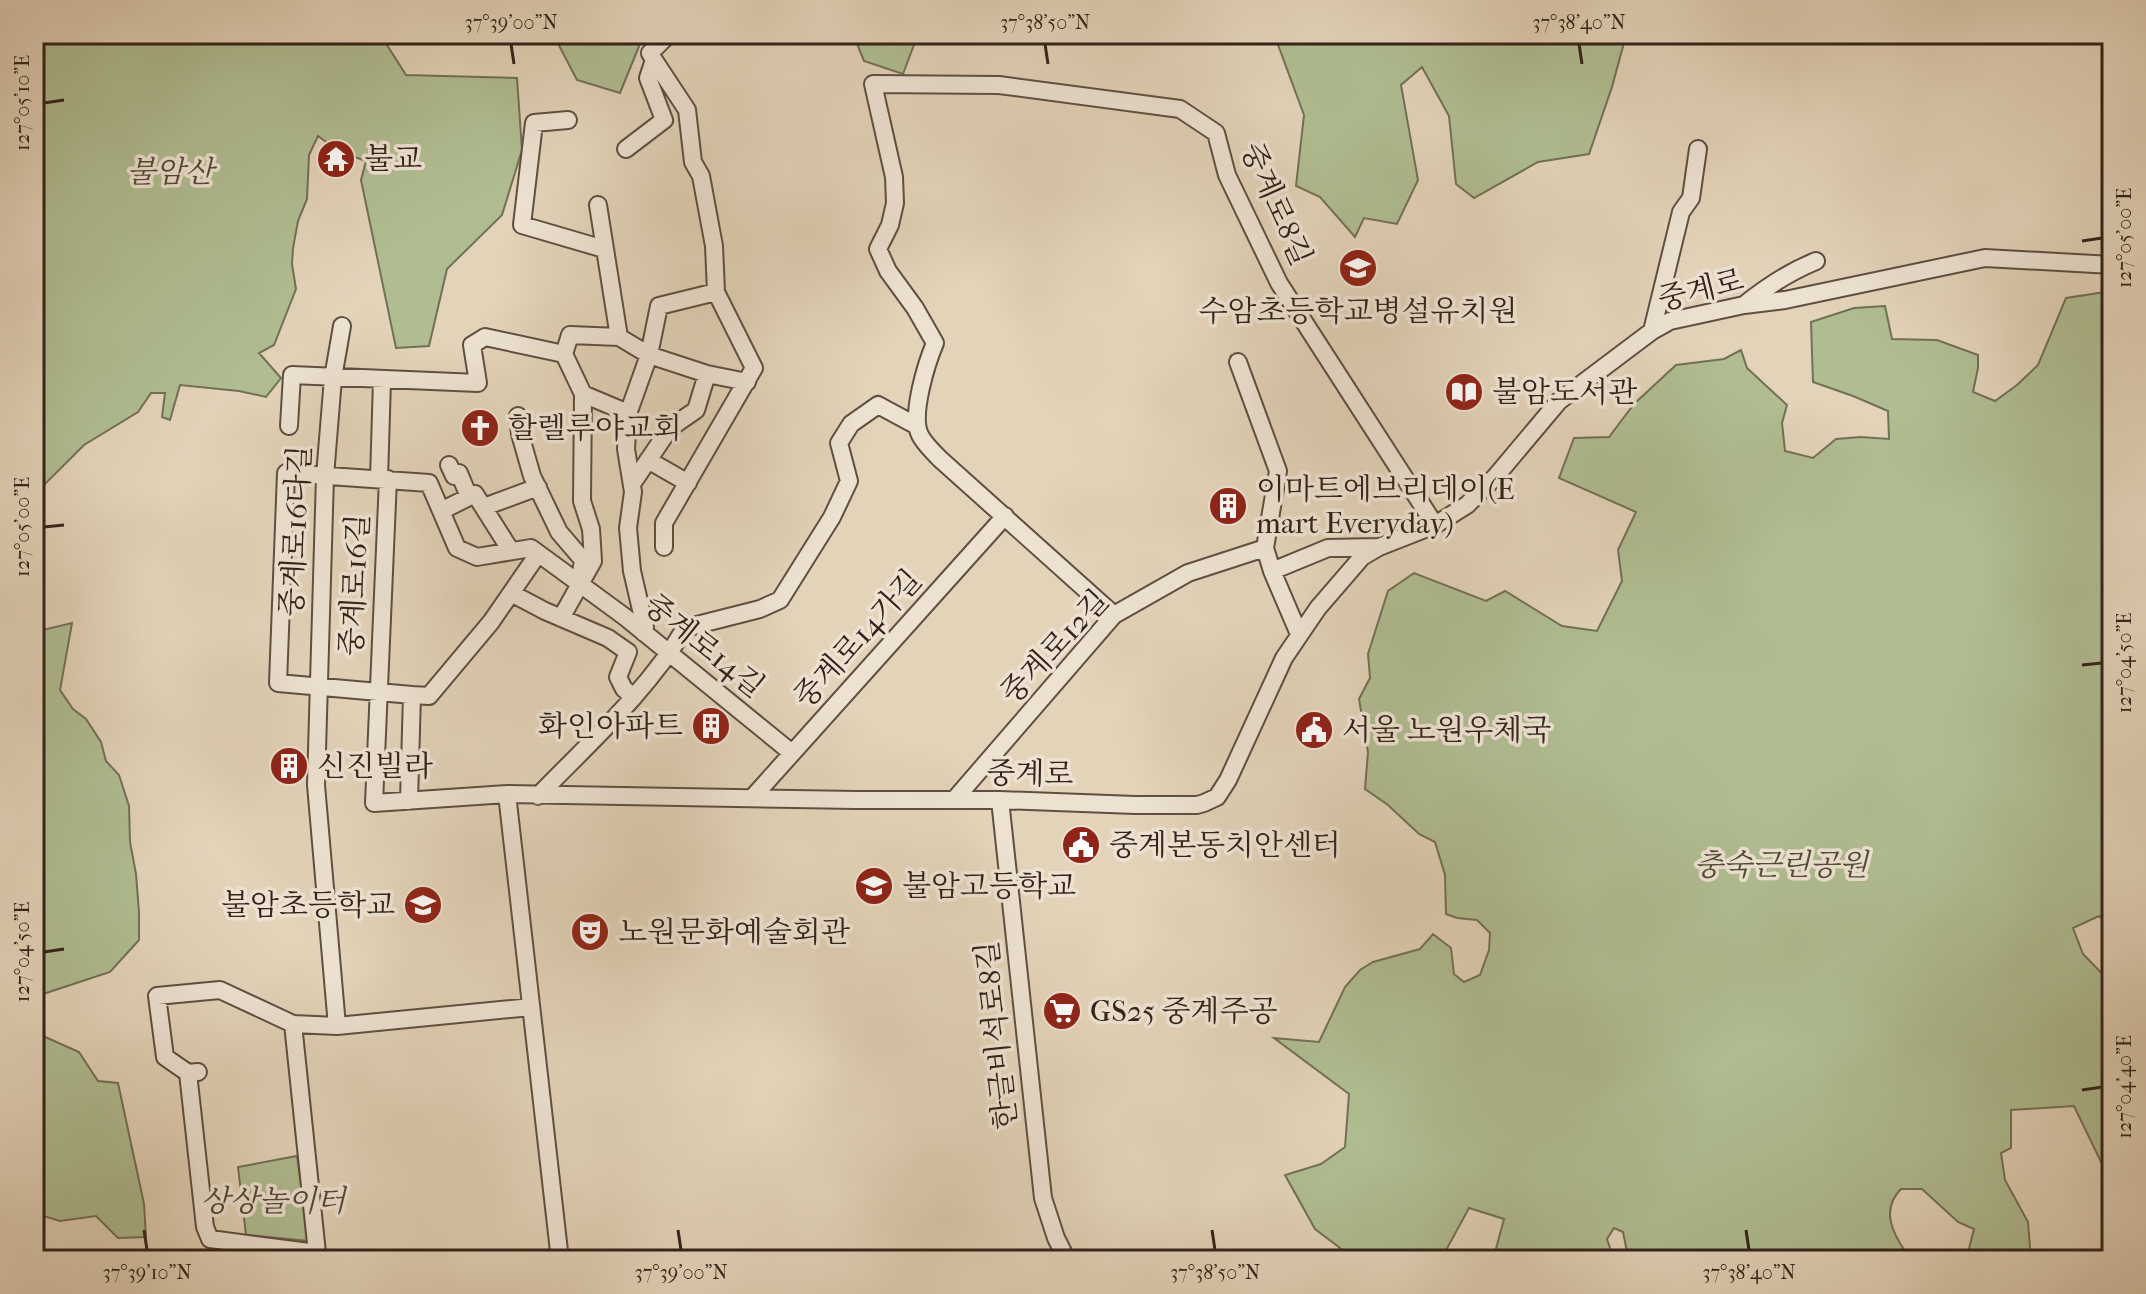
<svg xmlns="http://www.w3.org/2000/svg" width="2146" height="1294" viewBox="0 0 2146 1294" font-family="'IM FELL French Canon','Noto Serif KR',serif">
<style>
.green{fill:#b0bd92;stroke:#727056;stroke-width:2}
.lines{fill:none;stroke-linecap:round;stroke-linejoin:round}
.minor-casing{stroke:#5f4f42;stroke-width:20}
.minor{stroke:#ede2d2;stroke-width:16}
.ticks{fill:none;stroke:#33231b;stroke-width:3}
.labels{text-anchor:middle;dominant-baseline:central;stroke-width:7;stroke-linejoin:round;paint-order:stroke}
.poi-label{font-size:30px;fill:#33231b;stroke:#ede2d2;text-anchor:start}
.park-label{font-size:30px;font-style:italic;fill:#524a39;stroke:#ede2d2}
.street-label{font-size:30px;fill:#33231b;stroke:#ede2d2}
.neatline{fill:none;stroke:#33231b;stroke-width:3}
.ticks-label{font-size:20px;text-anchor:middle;fill:#33231b}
</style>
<rect width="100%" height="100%" fill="#e3d3b9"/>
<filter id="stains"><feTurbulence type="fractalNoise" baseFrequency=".0025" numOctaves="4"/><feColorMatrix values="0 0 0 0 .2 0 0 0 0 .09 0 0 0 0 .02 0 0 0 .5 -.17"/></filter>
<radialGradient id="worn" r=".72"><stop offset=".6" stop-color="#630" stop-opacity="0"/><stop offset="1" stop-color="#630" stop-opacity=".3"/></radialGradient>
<path class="green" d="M 34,34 L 380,34 L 406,75 L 517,78 L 522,150 L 502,215 L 447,269 L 429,346 L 396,348 L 361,180 L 366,161 L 340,152 L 318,136 L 309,155 L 307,199 L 298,221 L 293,248 L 292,264 L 296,289 L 274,345 L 259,353 L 281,378 L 266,397 L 239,391 L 180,385 L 170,420 L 162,417 L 165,393 L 151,393 L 138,412 L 84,445 L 40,489 L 34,491 Z
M 553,34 L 644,34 L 620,93 L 577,80 Z
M 853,34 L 918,34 L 903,74 L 864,61 Z
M 1274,34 L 1623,34 L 1625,39 L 1612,87 L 1589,154 L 1538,162 L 1474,198 L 1456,184 L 1449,116 L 1422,67 L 1401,85 L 1418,180 L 1397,224 L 1364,218 L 1355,237 L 1320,197 L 1296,186 L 1304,115 Z
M 2112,291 L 2112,928 L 2099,916 L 2073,928 L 2083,954 L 2112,984 L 2112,1166 L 2101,1162 L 2074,1106 L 2011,1110 L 2011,1148 L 2001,1153 L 2005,1180 L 2028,1222 L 2031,1260 L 1966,1260 L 1974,1229 L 1958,1222 L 1922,1189 L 1901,1189 C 1880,1210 1893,1234 1907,1254 C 1897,1255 1897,1254 1888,1252 C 1880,1250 1864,1253 1854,1252 L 1853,1260 L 1632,1260 L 1627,1252 L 1623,1232 L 1614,1228 L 1607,1239 L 1614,1260 L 1493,1260 L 1504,1219 L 1469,1208 L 1445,1252 L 1429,1253 L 1428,1260 L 1350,1260 L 1344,1251 L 1315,1229 L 1285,1175 L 1321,1164 L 1345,1147 L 1349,1094 L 1274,1038 L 1319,1042 L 1345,987 L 1360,970 L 1373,962 L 1420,949 L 1433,934 L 1451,948 L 1454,974 L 1464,982 L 1480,975 L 1489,950 L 1490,933 L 1477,920 L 1457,918 L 1446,914 L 1445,875 L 1435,842 L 1419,834 L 1388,805 L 1365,789 L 1368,752 L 1359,699 L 1370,678 L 1368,654 L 1388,591 L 1414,573 L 1486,601 L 1505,591 L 1562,626 L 1597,631 L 1622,581 L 1618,550 L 1636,512 L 1559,478 L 1574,438 L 1609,437 L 1634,404 L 1676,365 L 1724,359 L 1741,350 L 1747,368 L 1787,405 L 1782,423 L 1785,451 L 1813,458 L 1836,439 L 1861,437 L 1889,439 L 1888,411 L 1853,396 L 1813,382 L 1811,322 L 1854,308 L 1885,306 L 1892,339 L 1937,340 L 1978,355 L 1978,368 L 1973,392 L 1995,401 L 2017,385 L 2038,365 L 2066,298 Z
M 72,623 L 60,690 L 73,709 L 86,719 L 101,742 L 106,761 L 119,775 L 129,806 L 130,842 L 136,874 L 139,912 L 139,940 L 110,972 L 34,997 L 34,632 Z
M 34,1032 L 79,1052 L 98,1081 L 118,1083 L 144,1204 L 146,1237 L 118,1238 L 96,1216 L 60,1221 L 37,1214 L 34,1216 Z
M 297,1156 L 309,1241 L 246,1235 L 238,1167 Z"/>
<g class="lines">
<defs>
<path id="minor" d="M 654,60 L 687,110 L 693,162 L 701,176 L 714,246 L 716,292 L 754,368 L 664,523 L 664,547
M 568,120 L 534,123 L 522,225 L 604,249
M 626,149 L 664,120 L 648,78 L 654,60 L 650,53 L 669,34
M 598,205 L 619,337
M 716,292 L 659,306 L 649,355 L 707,374 L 747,382
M 1744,305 C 1766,287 1789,272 1816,261
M 342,326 L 333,378 L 325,476 L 316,785 L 337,1026 L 531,1007
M 1652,331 L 1681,212 L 1691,198 L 1698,149
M 564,354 L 570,335 L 619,337 L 649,355 L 628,414 L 626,449 L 633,492 L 628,528 L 632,571 L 645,627 L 644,633
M 1238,362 L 1278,471 L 1265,548 L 1272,571 L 1299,634
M 583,394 L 628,413
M 518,416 L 520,434 L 532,476 L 559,532 L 583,560 L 580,579
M 289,426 L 292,375 L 478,383 L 472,345 L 485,337 L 564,354 L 583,394 L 582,501 L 591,529 L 593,561 L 561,618
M 648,460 L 688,483
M 449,465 L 454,476 L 459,473 L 469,497
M 379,479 L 382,380
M 388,479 L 374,803 L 507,794
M 632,484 L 670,428 L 696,410 L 707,374
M 484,507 L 538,487
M 441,511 L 475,494 L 511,551
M 1272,571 L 1328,548 L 1378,547
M 511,593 L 545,611 L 608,638 L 628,652 L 618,677 L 624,689 L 634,697
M 1114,615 L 940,459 C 933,452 924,443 920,435 C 910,415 927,362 935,343 L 915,308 L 888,271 L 878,249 L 890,225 L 895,203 L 894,177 L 873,84 L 999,85 L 1180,109 L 1216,133 L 1227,175 L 1279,283 L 1435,525
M 412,695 L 278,683 L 286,473 L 429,483 L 457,548 L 477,557 L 531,548 L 625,617 L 792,753
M 538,796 C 589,743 647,692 685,628 L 760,609 L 780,600 L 832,517 L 849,481 L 839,443 L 851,424 L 878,405 L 917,426
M 752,798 L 1005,516
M 954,800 L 1114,615 L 1188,573 L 1265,548
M 1000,800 L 1043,1198 L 1056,1238 L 1067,1260
M 409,801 L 412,695 L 429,696 L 491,622 L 538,554
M 293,1024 L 317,1253
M 198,1072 L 188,1073 L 165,1057 L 157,996 L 220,990 L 293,1024 L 337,1026
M 188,1073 L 205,1227 L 210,1239 L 317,1253 L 319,1260
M 560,1260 L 507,794 L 856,800 L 1000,800 L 1135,805 L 1197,805 L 1204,803 L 1217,797 L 1228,780 L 1284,658 L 1318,608 L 1362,557 L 1379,547 L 1435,525 L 1467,505 L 1496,476 L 1559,401 L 1652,331 L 1670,321 L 1744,305 L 1785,300 L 1985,258 L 2112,265"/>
</defs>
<use href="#minor" class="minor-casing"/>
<use href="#minor" class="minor"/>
</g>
<path class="ticks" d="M 511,44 L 514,64M 1045,44 L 1048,64M 1579,44 L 1582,64M 44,103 L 64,100M 2082,241 L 2102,238M 44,527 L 64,525M 2082,665 L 2102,663M 44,952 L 64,949M 2082,1090 L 2102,1087M 144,1230 L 147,1250M 678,1230 L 681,1250M 1212,1230 L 1215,1250M 1746,1230 L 1749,1250"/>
<defs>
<symbol id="temple-disc" viewBox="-11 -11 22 22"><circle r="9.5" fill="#8f2418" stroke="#ede2d2"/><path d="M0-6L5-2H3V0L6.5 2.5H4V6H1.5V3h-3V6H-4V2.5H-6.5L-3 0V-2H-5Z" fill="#fff"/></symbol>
<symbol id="school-disc" viewBox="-11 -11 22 22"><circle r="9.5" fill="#8f2418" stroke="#ede2d2"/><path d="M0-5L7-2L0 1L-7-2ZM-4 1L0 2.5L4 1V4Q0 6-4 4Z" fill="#fff"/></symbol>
<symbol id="library-disc" viewBox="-11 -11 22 22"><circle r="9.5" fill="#8f2418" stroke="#ede2d2"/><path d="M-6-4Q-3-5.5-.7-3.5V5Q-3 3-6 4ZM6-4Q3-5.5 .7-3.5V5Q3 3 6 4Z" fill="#fff"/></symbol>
<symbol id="church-disc" viewBox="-11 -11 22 22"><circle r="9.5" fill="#8f2418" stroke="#ede2d2"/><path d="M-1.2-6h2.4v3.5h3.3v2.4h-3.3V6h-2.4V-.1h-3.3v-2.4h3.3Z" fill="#fff"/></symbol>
<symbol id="building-disc" viewBox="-11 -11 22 22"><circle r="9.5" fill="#8f2418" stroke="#ede2d2"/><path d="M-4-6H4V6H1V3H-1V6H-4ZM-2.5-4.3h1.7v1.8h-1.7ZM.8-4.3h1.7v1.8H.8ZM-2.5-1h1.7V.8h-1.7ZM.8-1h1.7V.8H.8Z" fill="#fff"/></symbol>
<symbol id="civic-disc" viewBox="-11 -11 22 22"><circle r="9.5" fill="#8f2418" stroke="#ede2d2"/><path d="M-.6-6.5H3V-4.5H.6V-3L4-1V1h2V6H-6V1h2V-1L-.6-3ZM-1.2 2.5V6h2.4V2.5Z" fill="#fff"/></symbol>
<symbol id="theatre-disc" viewBox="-11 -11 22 22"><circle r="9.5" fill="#8f2418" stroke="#ede2d2"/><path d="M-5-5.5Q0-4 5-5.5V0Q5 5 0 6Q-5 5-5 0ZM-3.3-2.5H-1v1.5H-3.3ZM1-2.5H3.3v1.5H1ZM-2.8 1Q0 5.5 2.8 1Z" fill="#fff"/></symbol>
<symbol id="supermarket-disc" viewBox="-11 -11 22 22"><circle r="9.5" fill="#8f2418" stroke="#ede2d2"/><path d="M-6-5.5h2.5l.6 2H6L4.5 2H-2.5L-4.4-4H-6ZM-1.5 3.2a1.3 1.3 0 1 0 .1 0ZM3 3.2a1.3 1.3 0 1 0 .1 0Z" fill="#fff"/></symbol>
</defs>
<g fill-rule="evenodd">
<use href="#temple-disc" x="314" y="137" width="44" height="44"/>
<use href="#school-disc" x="1336" y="246" width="44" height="44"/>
<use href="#library-disc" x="1442" y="370" width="44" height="44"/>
<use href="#church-disc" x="458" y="406" width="44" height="44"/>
<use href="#building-disc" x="1206" y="484" width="44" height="44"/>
<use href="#building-disc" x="689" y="704" width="44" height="44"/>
<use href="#civic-disc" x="1292" y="708" width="44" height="44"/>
<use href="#building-disc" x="267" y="744" width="44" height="44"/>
<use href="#civic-disc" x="1059" y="823" width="44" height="44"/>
<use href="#school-disc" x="852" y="864" width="44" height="44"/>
<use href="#school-disc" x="401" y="883" width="44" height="44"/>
<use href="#theatre-disc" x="568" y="910" width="44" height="44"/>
<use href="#supermarket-disc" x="1040" y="989" width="44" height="44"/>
</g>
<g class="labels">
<g class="poi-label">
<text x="364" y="159">불교</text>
<text x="1358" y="311" text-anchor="middle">수암초등학교병설유치원</text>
<text x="1492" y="392">불암도서관</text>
<text x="508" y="428">할렐루야교회</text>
<text x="1256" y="489">이마트에브리데이(E<tspan x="1256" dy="34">mart Everyday)</tspan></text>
<text x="683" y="726" text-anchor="end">화인아파트</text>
<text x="1342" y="730">서울 노원우체국</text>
<text x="317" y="766">신진빌라</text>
<text x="1109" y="845">중계본동치안센터</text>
<text x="902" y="886">불암고등학교</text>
<text x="395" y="905" text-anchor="end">불암초등학교</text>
<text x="618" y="932">노원문화예술회관</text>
<text x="1090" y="1011">GS25 중계주공</text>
</g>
<g class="park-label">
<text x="170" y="172">불암산</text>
<text x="1781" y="865">충숙근린공원</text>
<text x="273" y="1201">상상놀이터</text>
</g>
<g class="street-label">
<text transform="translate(1276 204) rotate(66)">중계로8길</text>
<text transform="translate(1701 290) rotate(-14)">중계로</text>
<text transform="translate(296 531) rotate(-87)">중계로16다길</text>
<text transform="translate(355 585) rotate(-87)">중계로16길</text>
<text transform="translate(858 639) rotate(-48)">중계로14가길</text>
<text transform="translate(704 646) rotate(39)">중계로14길</text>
<text transform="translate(1055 647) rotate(-47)">중계로12길</text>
<text transform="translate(1030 774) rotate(1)">중계로</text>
<text transform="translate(997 1035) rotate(-96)">한글비석로8길</text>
</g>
</g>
<rect width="2146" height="1294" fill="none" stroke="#e3d3b9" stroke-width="88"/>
<rect x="44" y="44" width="2058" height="1206" class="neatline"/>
<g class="ticks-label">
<text x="511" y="29">37°39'00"N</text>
<text x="1045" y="29">37°38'50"N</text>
<text x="1579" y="29">37°38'40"N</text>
<text transform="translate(22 103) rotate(-90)" y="7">127°05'10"E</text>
<text transform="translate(2124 238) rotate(-90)" y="7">127°05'00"E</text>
<text transform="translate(22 527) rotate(-90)" y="7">127°05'00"E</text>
<text transform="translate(2124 663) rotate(-90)" y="7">127°04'50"E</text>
<text transform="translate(22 952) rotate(-90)" y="7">127°04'50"E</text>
<text transform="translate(2124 1087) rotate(-90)" y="7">127°04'40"E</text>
<text x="147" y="1279">37°39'10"N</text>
<text x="681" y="1279">37°39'00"N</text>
<text x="1215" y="1279">37°38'50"N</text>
<text x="1749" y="1279">37°38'40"N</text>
</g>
<rect width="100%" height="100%" filter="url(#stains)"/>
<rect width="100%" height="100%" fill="url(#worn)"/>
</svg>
